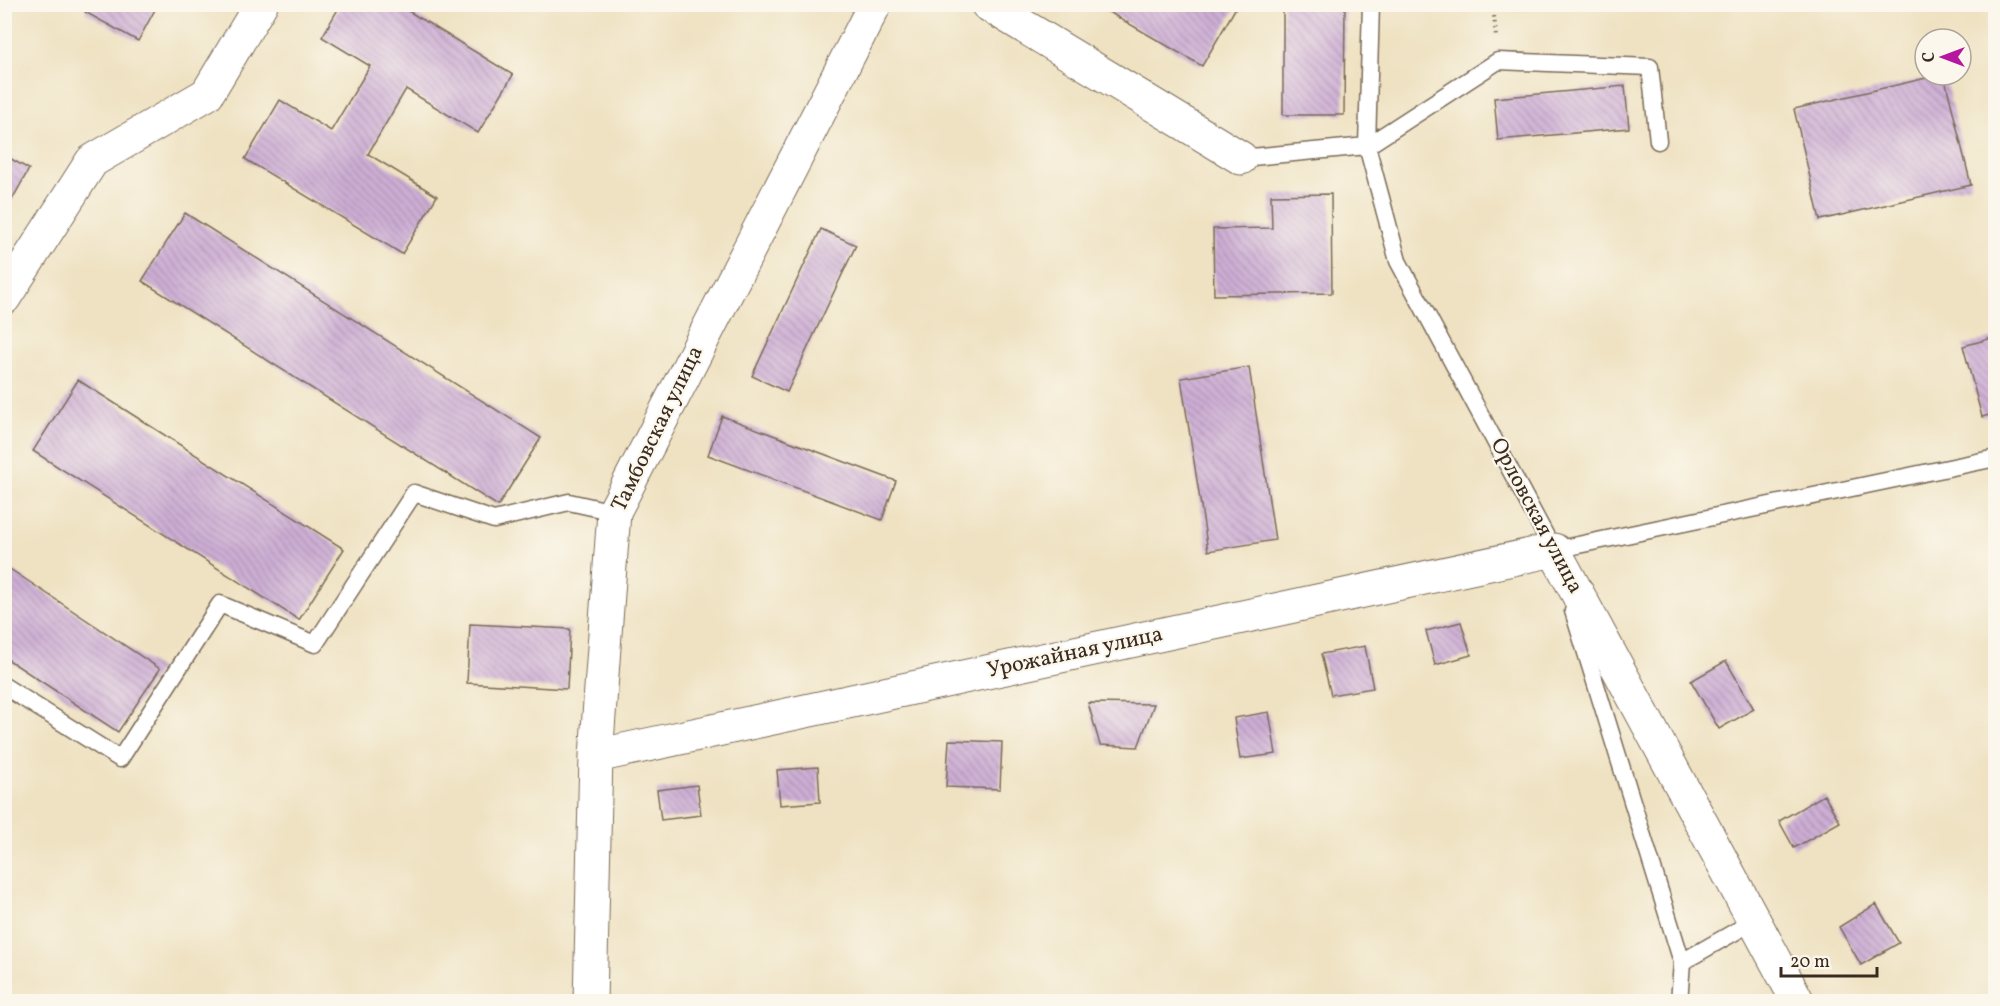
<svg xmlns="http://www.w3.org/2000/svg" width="2000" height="1006" viewBox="0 0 2000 1006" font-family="Vollkorn,serif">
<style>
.building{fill:url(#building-back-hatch)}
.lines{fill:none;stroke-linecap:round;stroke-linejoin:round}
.lane-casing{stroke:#7a6a57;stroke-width:19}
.street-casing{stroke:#7a6a57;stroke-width:35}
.path{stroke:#7a6a57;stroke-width:4;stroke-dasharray:1.5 4.5;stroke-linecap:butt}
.lane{stroke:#fff;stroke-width:16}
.street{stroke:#fff;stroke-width:33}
.labels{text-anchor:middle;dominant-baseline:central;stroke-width:4.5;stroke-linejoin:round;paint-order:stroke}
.street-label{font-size:22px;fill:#3b2a1e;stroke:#fbf7ec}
</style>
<defs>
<pattern id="building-back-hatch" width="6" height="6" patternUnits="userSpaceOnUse" patternTransform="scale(1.5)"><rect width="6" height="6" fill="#cdaed5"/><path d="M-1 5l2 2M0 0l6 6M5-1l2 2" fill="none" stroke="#a88eac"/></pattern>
</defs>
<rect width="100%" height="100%" fill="#fbf7ec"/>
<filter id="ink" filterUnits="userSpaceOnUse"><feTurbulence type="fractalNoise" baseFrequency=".0167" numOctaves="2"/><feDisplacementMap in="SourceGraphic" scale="12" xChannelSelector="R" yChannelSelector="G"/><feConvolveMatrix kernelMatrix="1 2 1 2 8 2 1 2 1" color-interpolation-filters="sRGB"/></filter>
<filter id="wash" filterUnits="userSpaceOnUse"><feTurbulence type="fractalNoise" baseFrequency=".008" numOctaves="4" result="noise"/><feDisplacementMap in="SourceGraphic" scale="24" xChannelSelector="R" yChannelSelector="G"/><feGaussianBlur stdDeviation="1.35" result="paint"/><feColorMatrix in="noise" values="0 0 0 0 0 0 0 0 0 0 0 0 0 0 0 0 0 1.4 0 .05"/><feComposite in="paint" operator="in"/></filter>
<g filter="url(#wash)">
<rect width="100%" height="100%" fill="#efe2c2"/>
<g id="blocks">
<path class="building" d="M 89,4 L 158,4 L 138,41 L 85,12 Z
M 341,4 L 397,4 L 513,75 L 478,133 L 406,89 L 368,154 L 437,196 L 402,254 L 245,159 L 280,100 L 331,131 L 370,66 L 322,37 Z
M 1095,4 L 1238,4 L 1202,66 Z
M 1283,4 L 1345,4 L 1344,115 L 1283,115 Z
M 1939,75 L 1944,75 L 1971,185 L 1820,220 L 1794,109 Z
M 1625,86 L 1629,128 L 1498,140 L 1494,98 Z
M 4,155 L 29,169 L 4,214 Z
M 1331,194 L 1332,293 L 1214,295 L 1213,229 L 1272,228 L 1271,195 Z
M 185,213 L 541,438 L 498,506 L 142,281 Z
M 821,229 L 856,245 L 787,392 L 752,376 Z
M 1996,337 L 1996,413 L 1982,417 L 1963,346 Z
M 1249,367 L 1275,540 L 1208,551 L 1181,378 Z
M 78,380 L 344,549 L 299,620 L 33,451 Z
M 722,416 L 896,481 L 882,520 L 708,455 Z
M 4,565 L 160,669 L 118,732 L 4,657 Z
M 1461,622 L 1471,655 L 1435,665 L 1426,631 Z
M 470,624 L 570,629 L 567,689 L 467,683 Z
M 1365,646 L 1373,688 L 1331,695 L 1321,654 Z
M 1726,661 L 1754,709 L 1719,729 L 1691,681 Z
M 1088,703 L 1154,704 L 1138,747 L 1100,745 Z
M 1269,712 L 1276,754 L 1240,759 L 1234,718 Z
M 949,740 L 1002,742 L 1000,789 L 946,787 Z
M 818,767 L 820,802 L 780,805 L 777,770 Z
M 697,785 L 701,815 L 661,820 L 657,790 Z
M 1824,795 L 1840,822 L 1794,848 L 1779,821 Z
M 1876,904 L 1899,943 L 1861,965 L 1839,927 Z"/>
</g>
</g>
<g filter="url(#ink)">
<use href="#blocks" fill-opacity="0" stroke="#7a6a57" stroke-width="1.5"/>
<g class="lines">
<defs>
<path id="lane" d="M 1371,4 L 1367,146 L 1398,261 L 1556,555
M 1241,158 L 1367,146 L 1498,61 L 1650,67 L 1658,141
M 1554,550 L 1996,458
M 1573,611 L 1682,962 L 1679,1002
M 4,686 L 120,759 L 220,604 L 315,644 L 414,493 L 494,520 L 569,502 L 614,512
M 1682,962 L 1754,921"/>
<path id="street" d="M 987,4 L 1241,158
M 4,298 L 92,161 L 207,94 L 261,4
M 596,756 L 1554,550 L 1798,1002
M 590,1002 L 596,756 L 614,512 L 875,4"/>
</defs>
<use href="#lane" class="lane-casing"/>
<use href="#street" class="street-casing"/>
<path class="path" d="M 1493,4 L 1496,37"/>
<use href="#lane" class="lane"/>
<use href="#street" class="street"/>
</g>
</g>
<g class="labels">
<g class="street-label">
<text transform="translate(658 429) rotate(-64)">Тамбовская улица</text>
<text transform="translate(1536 516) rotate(62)">Орловская улица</text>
<text transform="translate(1075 653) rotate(-12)">Урожайная улица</text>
</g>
</g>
<rect width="2000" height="1006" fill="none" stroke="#fbf7ec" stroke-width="24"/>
<g transform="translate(1943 57) rotate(270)"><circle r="28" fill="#fbf7ec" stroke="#aea59a" stroke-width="1.5"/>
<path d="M0-4.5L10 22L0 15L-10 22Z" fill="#b5179e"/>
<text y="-9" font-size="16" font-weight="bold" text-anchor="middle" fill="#3b2a1e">С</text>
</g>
<path d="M1781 967v9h96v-9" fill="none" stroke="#3b2a1e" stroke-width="3"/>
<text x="1790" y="967" font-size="18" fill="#3b2a1e" stroke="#fbf7ec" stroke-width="4.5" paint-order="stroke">20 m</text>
</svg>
